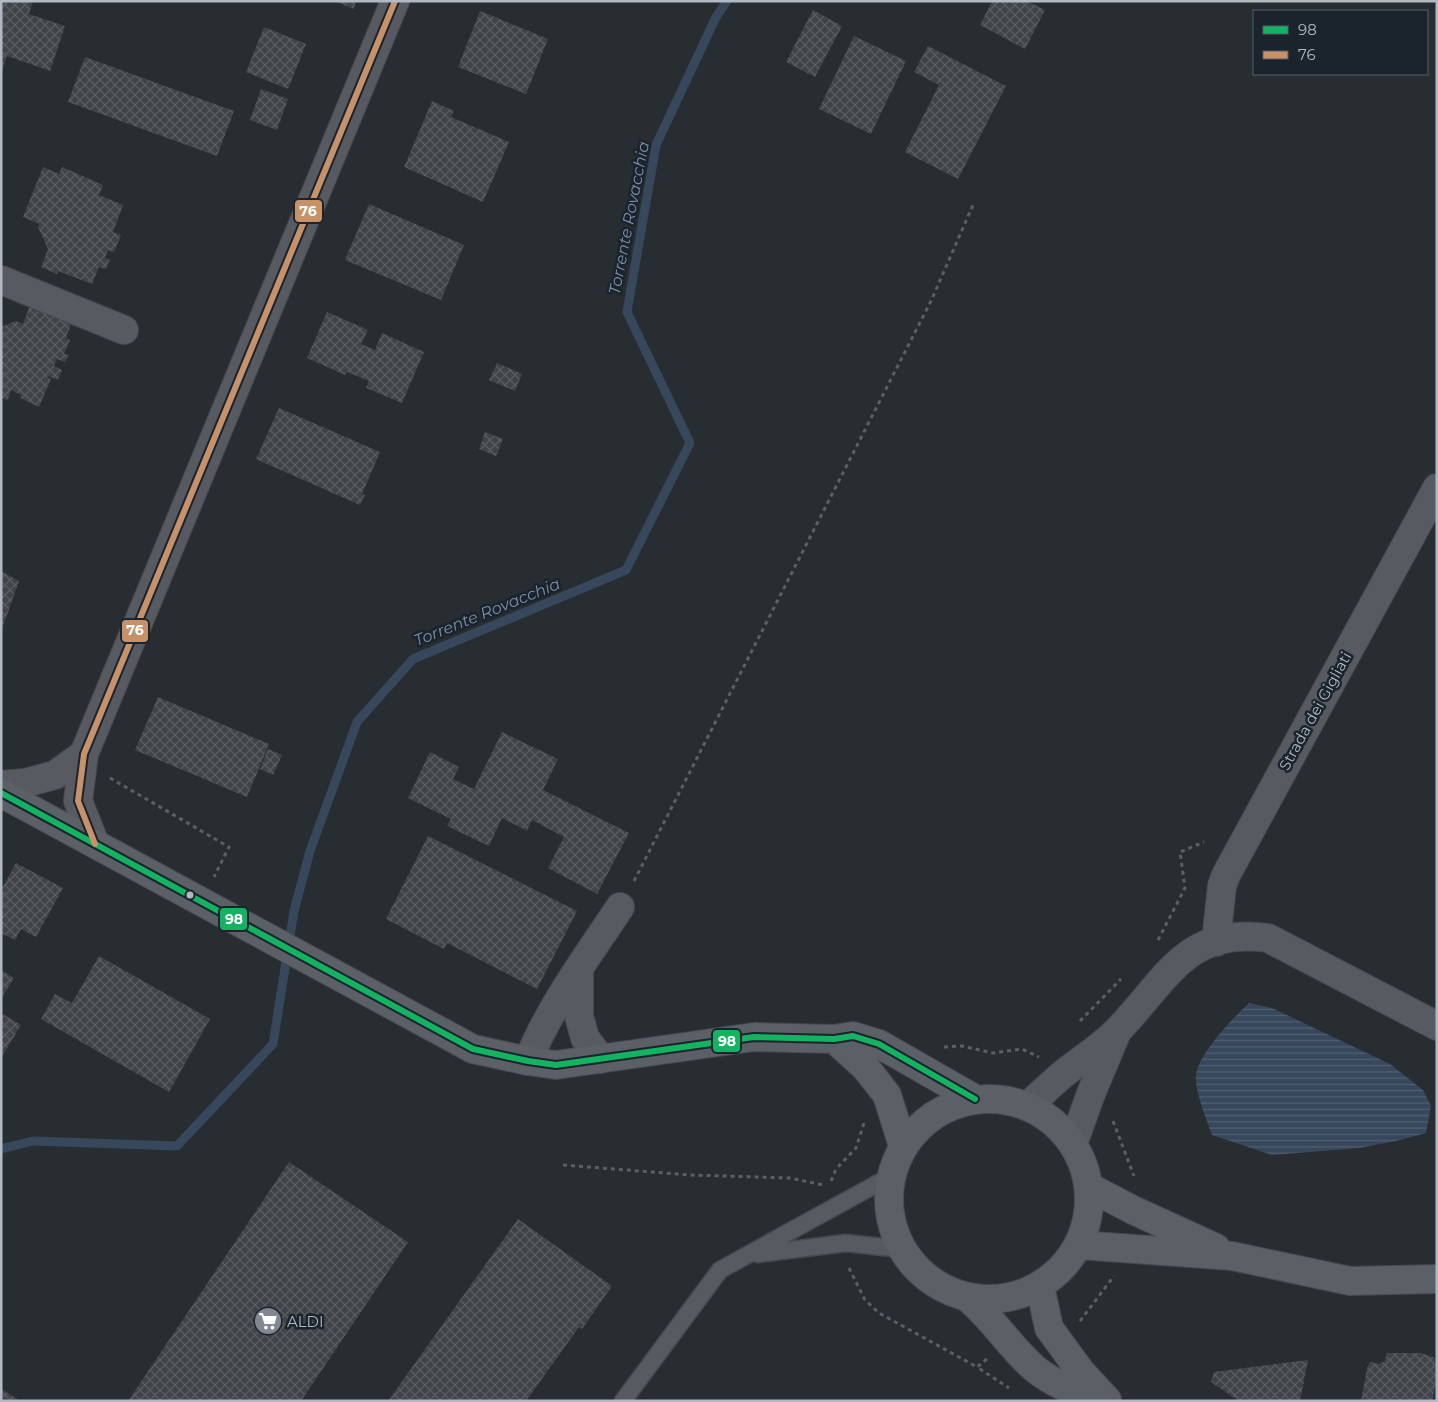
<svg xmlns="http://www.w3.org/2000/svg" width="1438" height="1402" viewBox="0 0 1438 1402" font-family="Montserrat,sans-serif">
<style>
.water{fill:url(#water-rules)}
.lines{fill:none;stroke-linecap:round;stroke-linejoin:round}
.stream{stroke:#37475c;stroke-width:9}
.building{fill:url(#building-cross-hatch)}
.lane-casing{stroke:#46494d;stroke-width:19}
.street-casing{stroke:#46494d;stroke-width:30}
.secondary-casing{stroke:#46494d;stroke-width:30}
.path{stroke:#5b6065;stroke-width:3;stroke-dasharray:4 4;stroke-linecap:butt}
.lane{stroke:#575b61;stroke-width:16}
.street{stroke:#575b61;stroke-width:28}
.secondary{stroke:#5b5f66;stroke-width:28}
.bus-1-casing{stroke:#1b232d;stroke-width:10}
.bus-2-casing{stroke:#1b232d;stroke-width:10}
.bus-1{stroke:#13b361;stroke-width:6}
.bus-2{stroke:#c7916a;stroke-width:6}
.bus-dot{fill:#b1b9c4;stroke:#1b232d;stroke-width:2}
.labels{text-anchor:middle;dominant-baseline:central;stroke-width:5;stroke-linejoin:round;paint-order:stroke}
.street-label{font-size:15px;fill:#b1b9c4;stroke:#1b232d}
.poi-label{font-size:15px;fill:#b1b9c4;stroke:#1b232d;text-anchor:start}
.water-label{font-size:16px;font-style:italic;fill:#7b90aa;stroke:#1b232d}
.line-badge{stroke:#1b232d;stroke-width:2}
.badge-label{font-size:14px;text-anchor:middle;font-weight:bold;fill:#fff}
</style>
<defs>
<pattern id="water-rules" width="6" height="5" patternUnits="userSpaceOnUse" patternTransform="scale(1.25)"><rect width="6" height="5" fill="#37475c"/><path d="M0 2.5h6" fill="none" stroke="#525f72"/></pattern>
<pattern id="building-cross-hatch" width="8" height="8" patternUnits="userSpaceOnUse" patternTransform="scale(1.25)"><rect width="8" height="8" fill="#404449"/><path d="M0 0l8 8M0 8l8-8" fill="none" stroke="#595d62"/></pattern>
</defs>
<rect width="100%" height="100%" fill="#282d32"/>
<path class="water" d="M 1249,1003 L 1272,1008 L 1390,1064 L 1423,1090 L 1431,1106 L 1426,1133 L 1396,1141 L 1360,1148 L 1272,1155 L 1212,1135 C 1207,1121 1194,1089 1196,1075 C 1199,1053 1233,1018 1249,1003 Z"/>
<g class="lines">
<path class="stream" d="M 1,1149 L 33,1141 L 177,1146 L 273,1044 L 294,911 L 310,851 L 357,722 L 413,659 L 626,570 L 690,443 L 627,312 L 656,145 L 716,17 L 727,1"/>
</g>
<path class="building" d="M 1,1 L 33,1 L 29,14 L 65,26 L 50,71 L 7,56 L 1,73 Z
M 334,1 L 356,1 L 354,9 Z
M 992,1 L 1027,1 L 1045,10 L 1025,49 L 980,25 Z
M 813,10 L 842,26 L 815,77 L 786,62 Z
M 480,11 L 548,39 L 526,94 L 458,67 Z
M 264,27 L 306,44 L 288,89 L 246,72 Z
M 854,36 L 906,61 L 871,134 L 819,109 Z
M 928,46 L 1006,86 L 958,179 L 905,152 L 939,85 L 914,72 Z
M 85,57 L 234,111 L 217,156 L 68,102 Z
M 261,89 L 288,99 L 277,130 L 250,120 Z
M 432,101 L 454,111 L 451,117 L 509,142 L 483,202 L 404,167 Z
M 43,167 L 59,174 L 62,167 L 103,185 L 99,195 L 123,205 L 113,232 L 121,235 L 114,252 L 108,250 L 105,258 L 110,260 L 106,269 L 99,267 L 92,284 L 58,271 L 57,274 L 41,267 L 48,249 L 38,227 L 39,224 L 23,217 Z
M 369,204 L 464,245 L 441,300 L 345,260 Z
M 30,305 L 72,322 L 66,338 L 70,340 L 64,354 L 69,355 L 65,362 L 57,359 L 54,366 L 62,370 L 58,380 L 48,376 L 47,378 L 51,379 L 39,407 L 20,398 L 21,395 L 11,390 L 8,400 L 1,398 L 1,327 L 16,321 L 23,324 Z
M 327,312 L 368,330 L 361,344 L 375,350 L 382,333 L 424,352 L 402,403 L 366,388 L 369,381 L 347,372 L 345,375 L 307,358 Z
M 497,363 L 522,374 L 515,391 L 489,380 Z
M 279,408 L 380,452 L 362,494 L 365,495 L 360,505 L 256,459 Z
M 485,432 L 503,439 L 496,456 L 479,449 Z
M 1,571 L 19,581 L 2,629 L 1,629 Z
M 158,697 L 269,744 L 247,797 L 135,750 Z
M 502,732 L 558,759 L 543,790 L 629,833 L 597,894 L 548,868 L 564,837 L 532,820 L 527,831 L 502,818 L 489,846 L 447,826 L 451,819 L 408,798 L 430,752 L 459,767 L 453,779 L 474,789 Z
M 268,749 L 282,755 L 273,775 L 260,769 Z
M 428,836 L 577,911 L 537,989 L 447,943 L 444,949 L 386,919 Z
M 16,863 L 63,888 L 36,937 L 21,929 L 15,940 L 1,933 L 1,890 Z
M 99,956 L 210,1019 L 169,1092 L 41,1019 L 55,994 L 72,1003 Z
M 1,970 L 14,978 L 1,999 Z
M 1,1013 L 21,1025 L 1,1058 Z
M 289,1162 L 408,1242 L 301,1401 L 128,1401 Z
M 518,1219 L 612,1286 L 582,1329 L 579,1327 L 526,1401 L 388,1401 Z
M 1387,1353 L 1421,1353 L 1435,1358 L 1437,1379 L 1432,1401 L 1361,1401 L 1367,1368 L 1370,1362 L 1379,1364 L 1385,1361 Z
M 1308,1360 L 1300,1401 L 1239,1401 L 1211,1382 L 1214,1372 Z
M 1,1389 L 21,1401 L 1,1401 Z"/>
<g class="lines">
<defs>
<path id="lane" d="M 758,1254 L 846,1243 L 901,1249
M 623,1401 L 720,1270 L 891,1176"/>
<path id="street" d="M 1,280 L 124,330
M 1,785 L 25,783 L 55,775 L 84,754
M 95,844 L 78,801 L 84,754 L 395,1
M 1216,942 L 1222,886 L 1226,875 L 1437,488
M 579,969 L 579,1016 L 585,1038 L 601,1059
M 528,1061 C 550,1006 587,957 620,907
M 1028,1106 C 1039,1096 1050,1085 1062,1075 C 1080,1060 1102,1047 1118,1030 C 1166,981 1186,926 1268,938 L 1437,1026
M 1073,1144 L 1090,1096 L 1116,1034"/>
<path id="secondary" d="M 1,793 L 473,1049 L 528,1061 L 556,1065 L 754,1037 L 834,1039 L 853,1036 L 879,1044 L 975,1099
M 834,1039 L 866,1068 L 887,1095 L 903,1146
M889 1199a100 100 0 1 1 200 0a100 100 0 1 1-200 0Z
M 1089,1187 L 1133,1210 L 1216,1248
M 1079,1245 L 1232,1256 L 1350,1281 L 1437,1279
M 1040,1286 L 1049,1328 L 1081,1372 L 1107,1400
M 968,1298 C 993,1319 1010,1347 1034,1368 C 1054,1385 1079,1393 1103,1401"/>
</defs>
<use href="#lane" class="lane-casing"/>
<use href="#street" class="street-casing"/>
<use href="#secondary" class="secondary-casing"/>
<path class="path" d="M 110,778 L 229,847 L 214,877
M 634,881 L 931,301 L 973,205
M 1158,940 L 1185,888 L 1180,852 L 1204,842
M 1080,1021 L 1121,979
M 944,1047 L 962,1046 L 993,1053 L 1022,1049 L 1039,1057
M 1113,1121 L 1134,1176
M 563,1165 L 690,1175 L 790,1178 L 823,1185
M 831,1181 L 836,1169 L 856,1148 L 864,1123
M 849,1268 L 865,1300 L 879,1313 L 977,1367
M 1080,1321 L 1114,1276
M 987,1359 L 977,1367 L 1009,1388"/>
<use href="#lane" class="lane"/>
<use href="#street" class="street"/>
<use href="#secondary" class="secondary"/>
<defs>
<path id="bus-1" d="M 1,793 L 473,1049 L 528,1061 L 556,1065 L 754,1037 L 834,1039 L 853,1036 L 879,1044 L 975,1099"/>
<path id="bus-2" d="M 95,844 L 78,801 L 84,754 L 395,1"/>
</defs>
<use href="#bus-1" class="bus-1-casing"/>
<use href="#bus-2" class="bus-2-casing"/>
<use href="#bus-1" class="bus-1"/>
<use href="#bus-2" class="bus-2"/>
</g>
<defs>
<symbol id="supermarket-disc" viewBox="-11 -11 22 22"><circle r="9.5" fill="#818891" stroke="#1b232d"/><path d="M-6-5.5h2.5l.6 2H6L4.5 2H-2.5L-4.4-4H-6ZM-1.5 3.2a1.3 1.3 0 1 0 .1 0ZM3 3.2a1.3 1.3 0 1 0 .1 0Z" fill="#fff"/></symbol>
</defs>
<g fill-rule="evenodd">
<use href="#supermarket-disc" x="252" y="1305" width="32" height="32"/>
</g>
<circle class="bus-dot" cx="190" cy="895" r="4.5"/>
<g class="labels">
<g class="street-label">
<text transform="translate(1315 711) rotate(-61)">Strada dei Gigliati</text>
</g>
<g class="poi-label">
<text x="287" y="1321">ALDI</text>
</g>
<g class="water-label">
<text transform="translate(629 218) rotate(-79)">Torrente Rovacchia</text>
<text transform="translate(487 612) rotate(-22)">Torrente Rovacchia</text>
</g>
</g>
<g class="line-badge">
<rect x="294" y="199" width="29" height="24" rx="5" fill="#c7916a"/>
<rect x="121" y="619" width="28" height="24" rx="5" fill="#c7916a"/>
<rect x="219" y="907" width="29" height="24" rx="5" fill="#13b361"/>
<rect x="712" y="1029" width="29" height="24" rx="5" fill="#13b361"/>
</g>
<g class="badge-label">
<text x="308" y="216">76</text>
<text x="135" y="635">76</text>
<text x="234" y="924">98</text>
<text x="727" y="1046">98</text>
</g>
<rect width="1438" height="1402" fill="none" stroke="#b1b9c4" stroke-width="5"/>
<rect x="1253" y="10" width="175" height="65" fill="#1b232d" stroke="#575f69"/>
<rect x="1263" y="26" width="25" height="8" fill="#13b361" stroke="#575f69"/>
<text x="1298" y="35" font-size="15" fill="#b1b9c4">98</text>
<rect x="1263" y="51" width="25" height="8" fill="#c7916a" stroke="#575f69"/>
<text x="1298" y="60" font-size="15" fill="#b1b9c4">76</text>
</svg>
